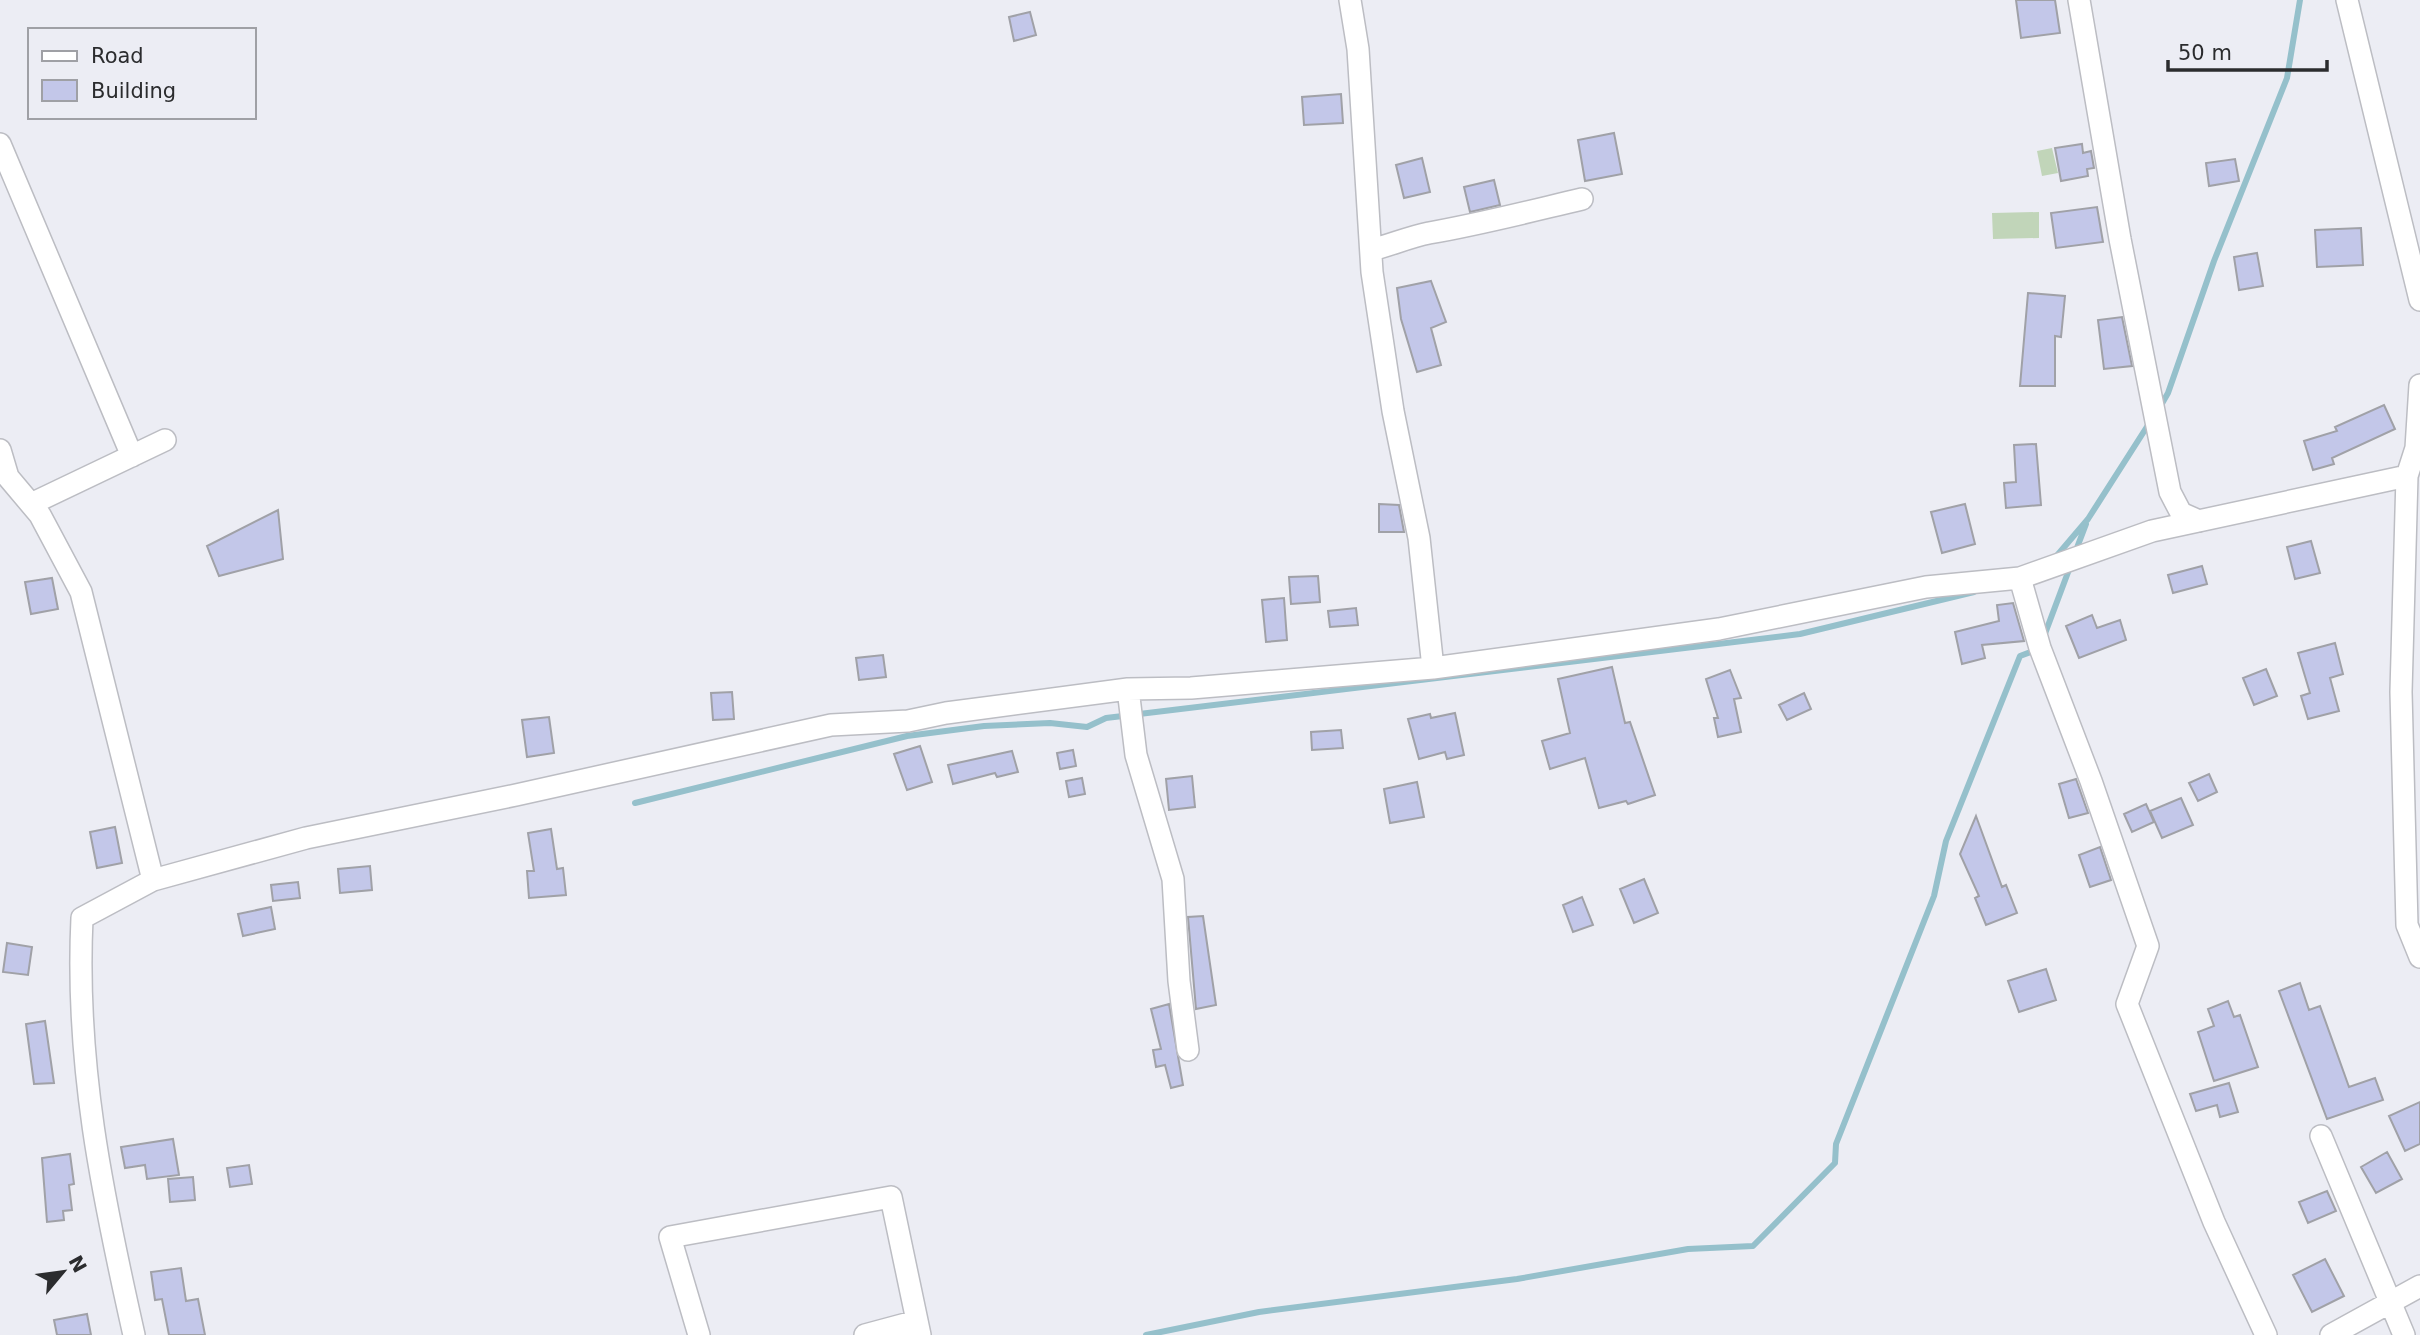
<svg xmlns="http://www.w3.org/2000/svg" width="2420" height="1335" viewBox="0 0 2420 1335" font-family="'DejaVu Sans',sans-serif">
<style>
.green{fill:#c1d5b9}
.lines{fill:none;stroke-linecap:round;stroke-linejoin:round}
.stream{stroke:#95c0cb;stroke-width:6}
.building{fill:#c3c7e9;stroke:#a0a1a7;stroke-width:2}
.street-casing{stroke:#bcbdc3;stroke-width:24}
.street{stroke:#fff;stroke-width:21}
</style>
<rect width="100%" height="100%" fill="#ecedf4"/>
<path class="green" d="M 2052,148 L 2058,173 L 2042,176 L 2037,151 Z
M 2039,212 L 2039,238 L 1993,239 L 1992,213 Z"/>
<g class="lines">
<path class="stream" d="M 2160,407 L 2168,393 L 2214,261 L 2287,78 L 2300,0
M 2075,553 L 2086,524
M 2054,559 L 2088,519 L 2150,422
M 2043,639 L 2070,567
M 635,803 L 907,736 L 984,726 L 1050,723 L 1087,727 L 1106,718 L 1800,634 L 1974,592
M 1146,1335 L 1259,1312 L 1517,1279 L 1688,1249 L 1753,1246 L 1835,1163 L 1836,1144 L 1934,896 L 1946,841 L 2020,656 L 2036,650"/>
</g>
<path class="building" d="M 2016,0 L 2055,0 L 2060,33 L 2021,38 Z
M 1030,12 L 1036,35 L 1014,41 L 1009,17 Z
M 1341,94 L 1343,123 L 1304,125 L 1302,97 Z
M 1614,133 L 1622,174 L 1585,181 L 1578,140 Z
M 2082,144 L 2083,153 L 2091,151 L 2094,168 L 2087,169 L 2088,176 L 2061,181 L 2055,148 Z
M 1422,158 L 1430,192 L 1404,198 L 1396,165 Z
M 2235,159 L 2239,181 L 2209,186 L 2206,163 Z
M 1494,180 L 1500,205 L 1470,212 L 1464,187 Z
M 2097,207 L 2103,242 L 2056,248 L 2051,213 Z
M 2361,228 L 2363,265 L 2317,267 L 2315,230 Z
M 2257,253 L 2263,286 L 2239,290 L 2234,257 Z
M 1431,281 L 1446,322 L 1431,328 L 1441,365 L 1417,372 L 1401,319 L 1397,288 Z
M 2028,293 L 2065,296 L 2061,337 L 2055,336 L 2055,386 L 2020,386 Z
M 2122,317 L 2132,366 L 2104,369 L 2098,320 Z
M 2384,405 L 2395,429 L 2332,458 L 2334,464 L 2313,470 L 2304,441 L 2337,431 L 2335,427 Z
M 2036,444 L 2041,505 L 2006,508 L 2004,483 L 2016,482 L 2014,445 Z
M 1379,504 L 1399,505 L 1404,532 L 1379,532 Z
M 1965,504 L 1975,544 L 1942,553 L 1931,512 Z
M 278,510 L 283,559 L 219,576 L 207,546 Z
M 2311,541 L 2320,573 L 2295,579 L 2287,547 Z
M 2202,566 L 2207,584 L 2173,593 L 2168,575 Z
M 1318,576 L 1320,602 L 1291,604 L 1289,577 Z
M 52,578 L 58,609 L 31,614 L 25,582 Z
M 1284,598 L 1287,640 L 1266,642 L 1262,600 Z
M 2013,603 L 2024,641 L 1982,645 L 1985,658 L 1962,664 L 1955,632 L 1999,621 L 1997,605 Z
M 1356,608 L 1358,625 L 1330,627 L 1328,611 Z
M 2092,615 L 2097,628 L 2120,620 L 2126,640 L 2079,658 L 2066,626 Z
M 2335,643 L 2343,674 L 2330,678 L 2339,711 L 2308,719 L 2301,696 L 2310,693 L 2298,653 Z
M 883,655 L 886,677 L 859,680 L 856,658 Z
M 1612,667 L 1625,723 L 1630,722 L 1655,795 L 1628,804 L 1626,801 L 1599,808 L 1585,758 L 1550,769 L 1542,741 L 1570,733 L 1558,679 Z
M 2266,669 L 2277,696 L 2254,705 L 2243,678 Z
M 1730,670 L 1741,698 L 1734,699 L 1741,732 L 1718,737 L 1714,718 L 1718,718 L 1706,679 Z
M 732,692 L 734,719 L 713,720 L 711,693 Z
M 1804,693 L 1811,709 L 1787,720 L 1779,705 Z
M 1455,713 L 1464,755 L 1447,759 L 1445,752 L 1419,759 L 1408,719 L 1430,714 L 1431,718 Z
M 549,717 L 554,753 L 527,757 L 522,720 Z
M 1341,730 L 1343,748 L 1312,750 L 1311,732 Z
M 920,746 L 932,782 L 907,790 L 894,754 Z
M 1073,750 L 1076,766 L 1060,769 L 1057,753 Z
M 1012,751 L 1018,772 L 997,777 L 995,773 L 953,784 L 948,765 Z
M 2209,774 L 2217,792 L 2198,801 L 2189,783 Z
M 1192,776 L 1195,807 L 1169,810 L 1166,779 Z
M 1082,778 L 1085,794 L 1069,797 L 1066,781 Z
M 2076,779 L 2088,813 L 2069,818 L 2059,784 Z
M 1417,782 L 1424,817 L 1390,823 L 1384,789 Z
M 2181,798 L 2193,825 L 2162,838 L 2150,811 Z
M 2146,804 L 2154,822 L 2132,832 L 2124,814 Z
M 1976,816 L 2002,887 L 2006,885 L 2017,913 L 1986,925 L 1975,898 L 1979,896 L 1960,854 Z
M 115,827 L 122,863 L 97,868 L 90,832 Z
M 551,829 L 557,869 L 563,868 L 566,895 L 529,898 L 527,871 L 534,871 L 528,833 Z
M 2100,847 L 2111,880 L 2090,887 L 2079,855 Z
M 370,866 L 372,890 L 340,893 L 338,869 Z
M 1644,879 L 1658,913 L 1634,923 L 1620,889 Z
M 298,882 L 300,898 L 273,901 L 271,885 Z
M 1582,897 L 1593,925 L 1573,932 L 1563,905 Z
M 271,907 L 275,929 L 243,936 L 238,914 Z
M 1203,916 L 1216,1005 L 1196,1009 L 1188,917 Z
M 7,943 L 32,947 L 28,975 L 3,972 Z
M 2046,969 L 2056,1000 L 2019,1012 L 2008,981 Z
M 2300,983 L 2309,1010 L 2320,1006 L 2349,1087 L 2375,1078 L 2383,1100 L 2327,1119 L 2279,991 Z
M 2228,1001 L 2234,1017 L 2240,1015 L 2258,1067 L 2214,1081 L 2198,1032 L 2214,1026 L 2208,1009 Z
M 1169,1004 L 1183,1085 L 1171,1088 L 1165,1065 L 1156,1067 L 1153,1050 L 1161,1049 L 1151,1009 Z
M 45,1021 L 54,1083 L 34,1084 L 26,1024 Z
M 2229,1083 L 2238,1112 L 2220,1117 L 2217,1105 L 2196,1111 L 2190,1094 Z
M 2420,1102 L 2420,1144 L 2405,1151 L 2389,1116 Z
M 173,1139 L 179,1175 L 147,1179 L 145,1165 L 125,1168 L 121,1147 Z
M 2387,1152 L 2402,1179 L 2376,1193 L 2361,1167 Z
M 70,1154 L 74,1184 L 69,1185 L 72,1210 L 63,1211 L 64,1220 L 47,1222 L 42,1158 Z
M 249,1165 L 252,1184 L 230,1187 L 227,1168 Z
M 193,1177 L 195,1200 L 170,1202 L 168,1179 Z
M 2327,1191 L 2336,1211 L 2308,1223 L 2299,1202 Z
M 2325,1259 L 2344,1296 L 2312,1312 L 2293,1275 Z
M 181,1268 L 186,1301 L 198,1299 L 205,1335 L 169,1335 L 162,1299 L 155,1300 L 151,1272 Z
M 87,1314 L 91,1335 L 57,1335 L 54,1320 Z"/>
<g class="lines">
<defs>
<path id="street" d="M 1350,0 L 1358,49 L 1372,272 L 1393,411 L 1419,538 L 1433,668
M 2079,0 L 2120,239 L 2170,492 L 2181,513 L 2199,521
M 2347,0 L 2420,300
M 0,144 L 132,456
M 1371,250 C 1391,245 1409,237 1429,233 C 1481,224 1531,211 1582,199
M 2420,385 L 2416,448 L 2407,476 L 2401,692 L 2407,925 L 2420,957
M 0,450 L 8,477 L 40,515 L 81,592 L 153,880
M 31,504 L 165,440
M 2020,578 L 2040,648 L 2091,781 L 2148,946 L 2127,1004 L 2214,1222 L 2266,1335
M 1128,689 L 1136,755 L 1173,879 L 1179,981 L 1188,1050
M 2321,1136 L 2404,1335
M 134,1335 C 102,1193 75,1064 82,918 L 153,880 L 306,838 L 516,795 L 831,725 L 908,721 L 946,713 L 1128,689 L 1191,688 L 1433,668 L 1719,629 L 1926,587 L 2020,578 L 2152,531 L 2407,476
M 699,1335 L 670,1237 L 891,1197 L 920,1335
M 865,1335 L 917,1321
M 2331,1335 L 2420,1286"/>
</defs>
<use href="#street" class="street-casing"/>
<use href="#street" class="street"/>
</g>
<rect x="28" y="28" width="228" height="91" fill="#ecedf4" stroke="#9fa0a5" stroke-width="2"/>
<rect x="42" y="51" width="35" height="10" fill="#ffffff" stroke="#9fa0a5" stroke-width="2"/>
<text x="91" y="63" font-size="21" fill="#2b2c2e">Road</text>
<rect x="42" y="80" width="35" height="21" fill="#c3c7e9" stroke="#9fa0a5" stroke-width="2"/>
<text x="91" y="98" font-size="21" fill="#2b2c2e">Building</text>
<g transform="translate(63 1272) rotate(61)" stroke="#ecedf4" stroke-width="5" paint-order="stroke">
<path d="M0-5L12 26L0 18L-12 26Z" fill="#2b2c2e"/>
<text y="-10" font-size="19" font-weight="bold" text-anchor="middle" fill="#2b2c2e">N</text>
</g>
<path d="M2168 60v10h159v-10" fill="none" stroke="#2b2c2e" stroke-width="3.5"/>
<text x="2178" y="60" font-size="21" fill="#2b2c2e" stroke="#ecedf4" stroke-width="5" paint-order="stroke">50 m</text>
</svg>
